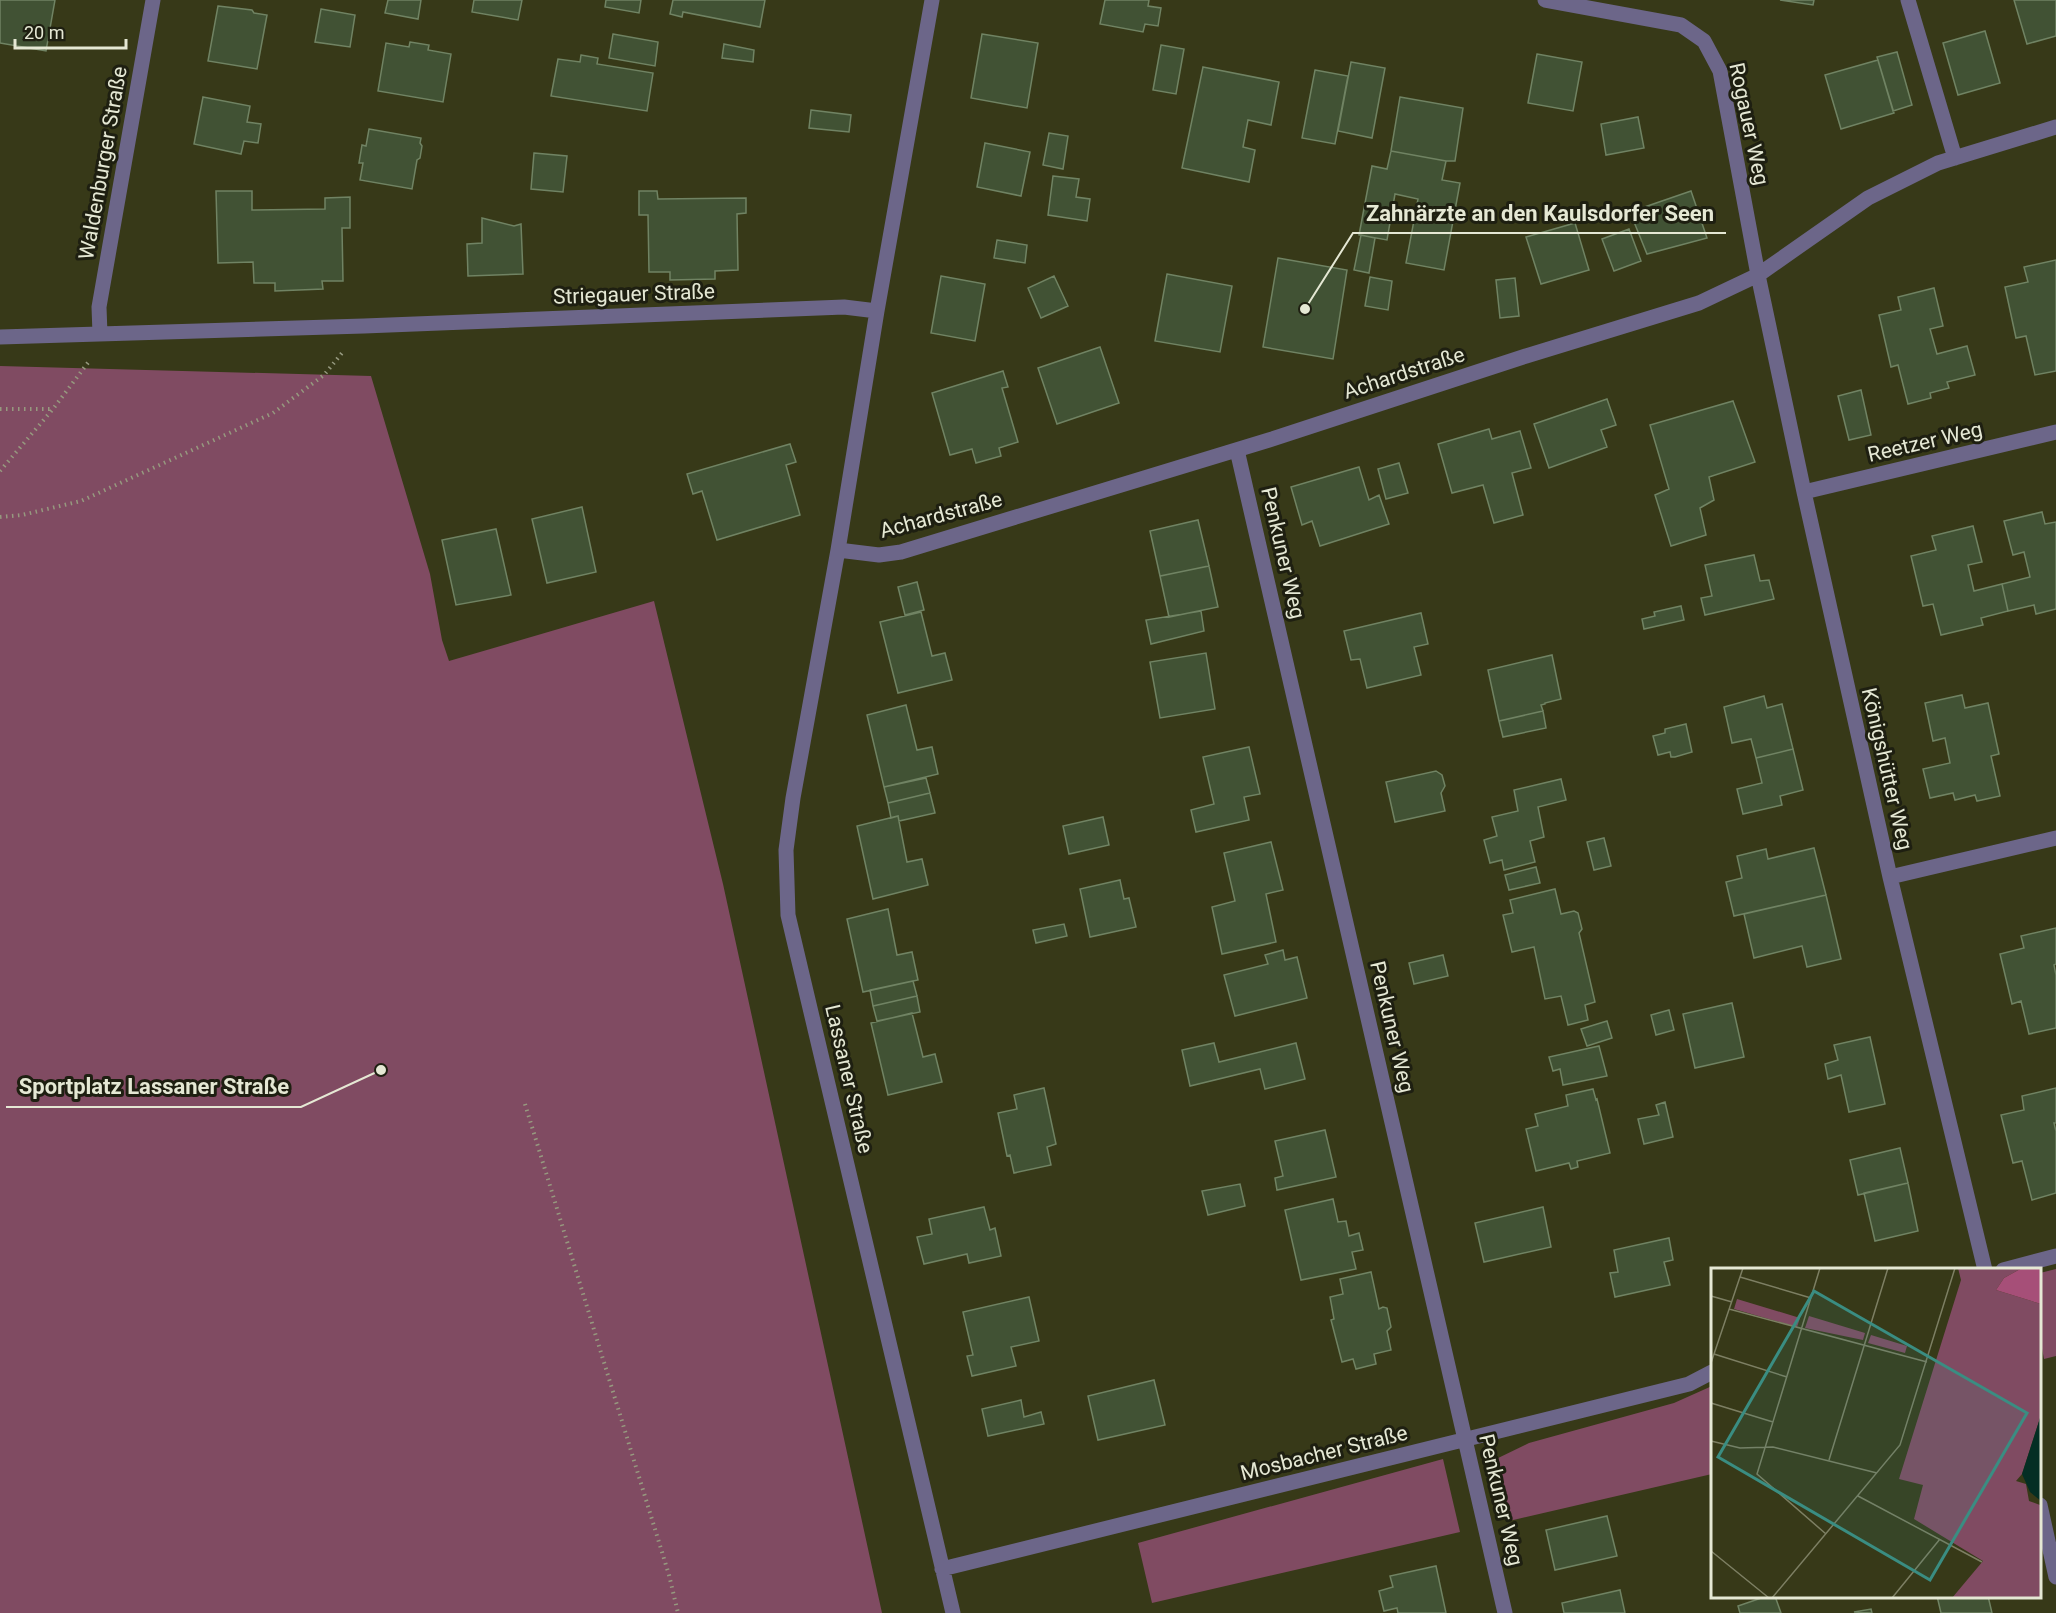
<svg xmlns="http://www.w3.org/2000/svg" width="2056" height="1613" viewBox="0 0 2056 1613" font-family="Roboto,sans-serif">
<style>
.green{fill:#804b62}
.building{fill:#415234;stroke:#708363;stroke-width:1.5}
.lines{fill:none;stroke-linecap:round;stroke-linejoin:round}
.path{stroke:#96997f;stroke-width:4;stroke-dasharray:1.5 4.5;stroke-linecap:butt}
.minor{stroke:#6c6689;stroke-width:15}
.labels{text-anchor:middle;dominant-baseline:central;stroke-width:6;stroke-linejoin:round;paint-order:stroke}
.street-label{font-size:21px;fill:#e5e8d4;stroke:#1e1f11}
.inset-road{fill:none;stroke:#7d7f63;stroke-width:1.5}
.view{fill:#3a8d82;fill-opacity:0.15;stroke:#3a8d82;stroke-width:3}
.inset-edge{fill:none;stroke:#e5e8d4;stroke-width:3}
.leader{fill:none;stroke:#e5e8d4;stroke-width:2}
.callout-dot{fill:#e5e8d4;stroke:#1e1f11;stroke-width:2}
.callout-label{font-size:22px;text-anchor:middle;font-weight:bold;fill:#e5e8d4;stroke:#1e1f11;stroke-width:6;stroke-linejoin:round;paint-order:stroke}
</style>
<rect width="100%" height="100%" fill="#373918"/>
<path class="green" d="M 0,366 L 371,376 L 430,574 L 442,640 L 449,661 L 654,601 L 723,884 L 882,1613 L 0,1613 Z
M 2056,1269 L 2056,1356 L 2044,1359 L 2040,1338 L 2040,1273 Z
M 1712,1386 L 1712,1474 L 1509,1521 L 1494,1460 L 1529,1443 L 1674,1403 Z
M 1443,1459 L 1460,1532 L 1152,1603 L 1138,1543 Z"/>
<path class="building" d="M 0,0 L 55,0 L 46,51 L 0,43 Z
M 388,0 L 421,0 L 418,19 L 385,13 Z
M 474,0 L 522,0 L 518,20 L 472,12 Z
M 606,0 L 641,0 L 639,13 L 605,7 Z
M 673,0 L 765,0 L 760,27 L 683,12 L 682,17 L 670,14 Z
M 1105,0 L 1149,0 L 1148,6 L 1161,8 L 1158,26 L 1145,24 L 1143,32 L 1100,24 Z
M 1780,0 L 1814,0 L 1813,5 Z
M 2014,0 L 2056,0 L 2056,36 L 2027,44 Z
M 218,6 L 252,10 L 254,13 L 267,15 L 257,69 L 208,61 Z
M 321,9 L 355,15 L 350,47 L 315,42 Z
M 1985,31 L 2000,83 L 1958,95 L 1943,43 Z
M 613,34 L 658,42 L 655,66 L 609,58 Z
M 982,34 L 1038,43 L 1027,108 L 971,98 Z
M 410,42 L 429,45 L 428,50 L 451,54 L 443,102 L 378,91 L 386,43 L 409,47 Z
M 724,44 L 754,50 L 753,62 L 722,58 Z
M 1161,45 L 1184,49 L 1176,94 L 1153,90 Z
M 1897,52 L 1912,105 L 1893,111 L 1877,57 Z
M 1537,54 L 1582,62 L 1573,111 L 1528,103 Z
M 581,55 L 598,58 L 597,64 L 653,73 L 647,111 L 551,96 L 558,59 L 580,62 Z
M 1878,60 L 1894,113 L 1841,129 L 1825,75 Z
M 1351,62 L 1385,68 L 1372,138 L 1338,131 Z
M 1203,67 L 1279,82 L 1271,125 L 1248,120 L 1243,147 L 1255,150 L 1249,182 L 1182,168 Z
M 1315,70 L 1348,76 L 1335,144 L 1302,138 Z
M 203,97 L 250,106 L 247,122 L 261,124 L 258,143 L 244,141 L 241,154 L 194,144 Z
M 1400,97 L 1463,108 L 1455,161 L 1446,161 L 1391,151 Z
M 811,110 L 851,115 L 849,132 L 809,128 Z
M 1638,117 L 1644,148 L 1606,155 L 1601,124 Z
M 369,129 L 421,138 L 420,143 L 422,146 L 420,158 L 417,160 L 412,189 L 360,180 L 363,163 L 359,163 L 362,145 L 366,146 Z
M 1049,133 L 1068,136 L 1063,169 L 1043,165 Z
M 985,143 L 1030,152 L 1021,196 L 977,187 Z
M 1391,151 L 1446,161 L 1442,180 L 1460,183 L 1444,270 L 1406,263 L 1418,199 L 1395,194 L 1387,240 L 1359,235 L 1372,166 L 1387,169 Z
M 534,153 L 567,156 L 563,192 L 531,189 Z
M 1053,176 L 1079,179 L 1076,197 L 1090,199 L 1087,221 L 1048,215 Z
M 216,191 L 252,191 L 252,210 L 325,209 L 325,198 L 350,197 L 350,228 L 342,228 L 343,281 L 322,281 L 323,289 L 275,291 L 275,283 L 254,283 L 253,262 L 218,263 Z
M 639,191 L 657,191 L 658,199 L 746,198 L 746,213 L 737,214 L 738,270 L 715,271 L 715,279 L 670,280 L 670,272 L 649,272 L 648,215 L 639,215 Z
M 1691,191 L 1707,238 L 1647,254 L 1630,212 Z
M 482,218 L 514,226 L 521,224 L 523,274 L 468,276 L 467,244 L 482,243 Z
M 1575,223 L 1589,270 L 1541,284 L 1526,237 Z
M 1629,229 L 1641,261 L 1614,271 L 1602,239 Z
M 1361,235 L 1375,238 L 1369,273 L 1354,270 Z
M 997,240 L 1027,245 L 1025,263 L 994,258 Z
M 1278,258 L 1347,270 L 1333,359 L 1263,347 Z
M 2056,260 L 2056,371 L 2035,375 L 2026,336 L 2016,338 L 2005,287 L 2028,282 L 2024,267 Z
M 1167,274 L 1232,286 L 1220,352 L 1155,341 Z
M 941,276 L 985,284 L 975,341 L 931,333 Z
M 1054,276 L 1068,306 L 1041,318 L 1028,288 Z
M 1370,277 L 1392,281 L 1388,310 L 1365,306 Z
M 1515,278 L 1519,316 L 1500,318 L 1496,280 Z
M 1934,288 L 1943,326 L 1930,329 L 1937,354 L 1967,346 L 1975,375 L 1947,382 L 1949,388 L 1930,393 L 1931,398 L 1908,404 L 1898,365 L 1891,367 L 1879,315 L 1901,310 L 1898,297 Z
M 1100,347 L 1119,403 L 1057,424 L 1038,368 Z
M 1003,371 L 1008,387 L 1002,388 L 1018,442 L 999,448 L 1001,456 L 976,463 L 972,449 L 950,455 L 932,393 Z
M 1861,390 L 1871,435 L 1849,440 L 1838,396 Z
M 1607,399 L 1616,425 L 1601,430 L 1607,447 L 1549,468 L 1534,424 Z
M 1733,401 L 1755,462 L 1709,477 L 1714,500 L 1700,508 L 1706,535 L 1671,546 L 1655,495 L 1669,489 L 1650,425 Z
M 1489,429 L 1492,439 L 1520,431 L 1531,468 L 1512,473 L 1523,515 L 1494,523 L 1483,485 L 1452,493 L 1438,444 Z
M 790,444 L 796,462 L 786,465 L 800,515 L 717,540 L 702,491 L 693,494 L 687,474 Z
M 1399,463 L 1408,493 L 1386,499 L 1378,469 Z
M 1359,467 L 1369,500 L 1379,495 L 1389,524 L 1320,546 L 1312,521 L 1302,525 L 1291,487 Z
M 582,507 L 596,572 L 547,583 L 532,519 Z
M 2042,512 L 2045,524 L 2056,522 L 2056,609 L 2036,614 L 2034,605 L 2008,611 L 2002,584 L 2030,577 L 2024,552 L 2013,555 L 2004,521 Z
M 1198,520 L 1209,566 L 1160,576 L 1150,531 Z
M 1973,526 L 1982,562 L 1968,565 L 1974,591 L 2002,584 L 2008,611 L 1981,618 L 1983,625 L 1941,635 L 1933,604 L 1923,606 L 1911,556 L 1936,550 L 1932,536 Z
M 496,529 L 511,595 L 456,605 L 442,540 Z
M 1754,555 L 1760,581 L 1769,580 L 1774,599 L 1705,615 L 1701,598 L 1712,596 L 1705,565 Z
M 1209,566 L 1218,607 L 1169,617 L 1160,576 Z
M 917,582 L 924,610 L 905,615 L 898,587 Z
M 1681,606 L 1684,620 L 1644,629 L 1642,619 L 1655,616 L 1654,612 Z
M 1201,611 L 1204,631 L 1151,644 L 1146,620 Z
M 921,612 L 932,656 L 945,653 L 952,680 L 898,693 L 880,622 Z
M 1421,613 L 1428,644 L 1414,647 L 1421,675 L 1367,688 L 1360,659 L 1351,660 L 1344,631 Z
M 1206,653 L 1215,709 L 1160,718 L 1150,662 Z
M 1552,655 L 1561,699 L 1545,703 L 1545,704 L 1541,705 L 1543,711 L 1499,721 L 1488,670 Z
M 1962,695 L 1965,708 L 1988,703 L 1999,754 L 1991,756 L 2000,796 L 1977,801 L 1975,795 L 1955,800 L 1953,793 L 1930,798 L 1923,769 L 1950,763 L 1945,738 L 1933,741 L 1925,703 Z
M 1764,696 L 1767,708 L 1782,704 L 1793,749 L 1756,758 L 1751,739 L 1732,743 L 1724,707 Z
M 906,705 L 917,750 L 932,747 L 938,774 L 884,787 L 867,715 Z
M 1543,711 L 1546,728 L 1503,737 L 1499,721 Z
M 1686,724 L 1692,752 L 1675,757 L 1671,757 L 1670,752 L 1658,755 L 1653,736 L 1665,733 L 1665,729 Z
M 1249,747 L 1260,794 L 1244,797 L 1249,820 L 1196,832 L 1191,810 L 1214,804 L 1203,757 Z
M 1793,749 L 1803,790 L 1780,796 L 1782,805 L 1743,814 L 1737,789 L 1762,783 L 1756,758 Z
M 1436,771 L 1442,775 L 1445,786 L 1441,793 L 1445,811 L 1395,822 L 1386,782 Z
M 926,778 L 930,793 L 888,803 L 884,787 Z
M 1561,779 L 1566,800 L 1538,807 L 1544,837 L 1530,841 L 1535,862 L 1504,870 L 1502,860 L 1490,863 L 1484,840 L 1497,836 L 1492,817 L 1518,811 L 1514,790 Z
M 930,793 L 935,813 L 899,821 L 898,816 L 891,818 L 888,803 Z
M 898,816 L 907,862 L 922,859 L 928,885 L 873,899 L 857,826 Z
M 1103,817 L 1109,845 L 1069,854 L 1063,826 Z
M 1604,838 L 1611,866 L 1594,870 L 1587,842 Z
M 1271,842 L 1283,890 L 1266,894 L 1276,942 L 1222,954 L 1212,907 L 1235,901 L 1224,853 Z
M 1814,848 L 1826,895 L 1734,916 L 1726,882 L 1742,878 L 1737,856 L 1766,849 L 1768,859 Z
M 1536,867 L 1540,883 L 1509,890 L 1505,875 Z
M 1120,880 L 1124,899 L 1129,898 L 1136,927 L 1090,937 L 1080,889 Z
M 1555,889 L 1561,914 L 1574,911 L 1578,913 L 1582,929 L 1579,933 L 1595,1002 L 1585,1005 L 1588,1020 L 1568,1025 L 1561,996 L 1545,999 L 1534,947 L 1512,952 L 1503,915 L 1513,913 L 1510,900 Z
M 1826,895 L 1841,959 L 1807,967 L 1802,946 L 1754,958 L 1744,914 Z
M 888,909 L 897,955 L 912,952 L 918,980 L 863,992 L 847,919 Z
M 1064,924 L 1067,936 L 1036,943 L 1033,930 Z
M 2056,928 L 2056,964 L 2054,965 L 2056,975 L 2056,1028 L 2029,1034 L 2021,1001 L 2012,1004 L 2000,954 L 2024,948 L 2021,936 Z
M 1283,950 L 1285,960 L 1297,957 L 1307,998 L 1235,1016 L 1224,975 L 1268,964 L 1265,955 Z
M 1443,955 L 1448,976 L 1414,984 L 1409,963 Z
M 913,981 L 917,996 L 873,1006 L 870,990 Z
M 917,996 L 920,1012 L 877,1021 L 873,1006 Z
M 1732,1003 L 1744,1057 L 1695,1068 L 1683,1014 Z
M 1669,1010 L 1674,1030 L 1656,1035 L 1651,1015 Z
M 912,1013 L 923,1057 L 935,1054 L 942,1082 L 888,1095 L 871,1023 Z
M 1607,1021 L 1612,1038 L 1587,1046 L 1581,1029 Z
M 1870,1037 L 1885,1104 L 1849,1112 L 1841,1075 L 1828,1079 L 1825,1064 L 1838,1060 L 1834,1045 Z
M 1214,1043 L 1219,1062 L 1296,1043 L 1305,1079 L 1265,1089 L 1260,1069 L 1190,1086 L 1182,1050 Z
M 1599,1046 L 1607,1076 L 1563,1085 L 1560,1069 L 1553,1071 L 1549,1057 Z
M 1044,1088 L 1056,1144 L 1047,1147 L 1051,1165 L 1014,1173 L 1010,1155 L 1007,1156 L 998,1113 L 1017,1109 L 1014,1095 Z
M 2056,1088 L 2056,1123 L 2054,1123 L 2056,1131 L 2056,1193 L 2032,1200 L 2022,1161 L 2013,1163 L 2001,1115 L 2024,1110 L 2022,1096 Z
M 1593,1089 L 1596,1100 L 1597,1099 L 1610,1153 L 1577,1161 L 1578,1167 L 1571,1169 L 1569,1163 L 1536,1171 L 1526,1129 L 1538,1126 L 1535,1114 L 1568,1106 L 1566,1095 Z
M 1665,1102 L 1673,1137 L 1644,1144 L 1638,1119 L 1659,1115 L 1656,1105 Z
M 1325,1130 L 1336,1177 L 1277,1190 L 1275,1178 L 1283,1176 L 1275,1141 Z
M 1900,1148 L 1908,1183 L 1858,1195 L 1850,1160 Z
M 1908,1183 L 1918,1231 L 1875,1241 L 1864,1193 Z
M 1240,1184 L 1245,1206 L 1208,1215 L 1202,1191 Z
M 1333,1199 L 1338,1222 L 1346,1221 L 1349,1236 L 1359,1233 L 1363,1250 L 1352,1252 L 1356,1269 L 1301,1280 L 1285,1210 Z
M 984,1207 L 990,1230 L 995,1228 L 1001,1256 L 969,1263 L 967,1254 L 924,1264 L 917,1237 L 932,1234 L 929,1219 Z
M 1543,1207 L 1551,1247 L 1484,1262 L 1475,1223 Z
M 1669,1238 L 1673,1260 L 1664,1262 L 1670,1285 L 1615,1297 L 1610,1273 L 1618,1272 L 1614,1250 Z
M 1371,1272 L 1379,1309 L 1383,1307 L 1387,1308 L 1391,1327 L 1387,1331 L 1391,1350 L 1374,1354 L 1376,1364 L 1356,1369 L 1353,1359 L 1342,1362 L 1331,1320 L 1334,1319 L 1330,1297 L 1343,1294 L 1340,1279 Z
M 1029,1297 L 1039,1341 L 1011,1347 L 1016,1366 L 972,1376 L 967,1356 L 973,1355 L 963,1312 Z
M 1154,1380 L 1165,1425 L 1098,1440 L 1088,1396 Z
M 1021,1400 L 1024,1417 L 1041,1412 L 1044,1424 L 988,1436 L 982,1409 Z
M 1607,1516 L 1617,1556 L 1555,1570 L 1546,1530 Z
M 1436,1566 L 1446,1613 L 1398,1613 L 1397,1608 L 1384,1611 L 1379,1591 L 1393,1587 L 1390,1576 Z
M 1620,1590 L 1625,1613 L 1564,1613 L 1562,1603 Z
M 1767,1596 L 1775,1596 L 1781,1613 L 1740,1613 L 1738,1606 Z
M 1937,1596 L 1988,1596 L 1992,1613 L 1941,1613 Z
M 1871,1609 L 1872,1613 L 1854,1612 Z"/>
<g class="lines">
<path class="path" d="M 0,409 L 53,409
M 0,471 L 53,409 L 90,360
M 0,517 L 22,515 L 81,501 L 273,413 L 324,375 L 342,353
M 525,1104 L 669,1575 L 678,1613"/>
<path class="minor" d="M 932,0 L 877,311 L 838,550 L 793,798 L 786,850 L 788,915 L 953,1613
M 1545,0 L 1681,25 L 1704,41 L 1720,71 L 1758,275 L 1804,492 L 1890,877 L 1985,1270
M 1908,0 L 1955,158
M 100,334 L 99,307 L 153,0
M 0,337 L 364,326 L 844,307 L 877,311
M 1237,450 L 1505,1613
M 1804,492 L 2056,432
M 838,550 L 879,555 L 901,552 L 1269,440 L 1526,356 L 1699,303 L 1758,275 L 1868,198 L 1938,163 L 2056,127
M 1890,877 L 2056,838
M 2003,1270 L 2056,1256
M 2040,1505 L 2056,1577
M 942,1569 L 1689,1384 L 1712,1372"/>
</g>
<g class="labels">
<g class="street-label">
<text transform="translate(1749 124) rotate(78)">Rogauer Weg</text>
<text transform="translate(103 163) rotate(-80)">Waldenburger Straße</text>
<text transform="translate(634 294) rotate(-2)">Striegauer Straße</text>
<text transform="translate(1404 373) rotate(-18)">Achardstraße</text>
<text transform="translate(1925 442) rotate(-13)">Reetzer Weg</text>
<text transform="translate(941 515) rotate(-15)">Achardstraße</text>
<text transform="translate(1283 553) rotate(77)">Penkuner Weg</text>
<text transform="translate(1887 769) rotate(77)">Königshütter Weg</text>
<text transform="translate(1392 1027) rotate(77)">Penkuner Weg</text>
<text transform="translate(849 1079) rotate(77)">Lassaner Straße</text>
<text transform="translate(1324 1453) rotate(-14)">Mosbacher Straße</text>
<text transform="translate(1501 1500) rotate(77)">Penkuner Weg</text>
</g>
</g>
<g transform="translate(1711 1268)">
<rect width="330" height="330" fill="#373918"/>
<path d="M 247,0 L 311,0 L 293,10 L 285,22 L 330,36 L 330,147 L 311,206 L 305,213 L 315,216 L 318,233 L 329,237 L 330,330 L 241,330 L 272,293 L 203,251 L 212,217 L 188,211 L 250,12 ZM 26,31 L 89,50 L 86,59 L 23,41 ZM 98,48 L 154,65 L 152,72 L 94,60 ZM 160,67 L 196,78 L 194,85 L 157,75 Z" fill="#804b62"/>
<path d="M 311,0 L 330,0 L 330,36 L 285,22 L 293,10 Z" fill="#a64f78"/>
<path d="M 330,147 L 330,233 L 319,224 L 311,206 Z" fill="#042e24"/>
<path class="inset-road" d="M 109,0 L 46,206 L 115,266M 29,9 L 100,30M 0,28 L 21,34M 18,41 L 216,94M 3,86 L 76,109M 0,95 L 32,0M 0,135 L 62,154M 0,173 L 29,180 L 62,179 L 166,205M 118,192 L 177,0M 147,228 L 271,294M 0,283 L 58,330M 61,330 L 189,177 L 244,0M 181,330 L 229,271"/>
<path class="view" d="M 103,23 L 316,145 L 219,312 L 7,189 Z"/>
<rect width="330" height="330" class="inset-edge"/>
</g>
<path class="leader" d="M1305 309L1353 233H1726M381 1070L301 1107H6"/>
<g class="callout-dot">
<circle cx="1305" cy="309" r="6"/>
<circle cx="381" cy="1070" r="6"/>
</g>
<g class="callout-label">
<text x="1540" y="221">Zahnärzte an den Kaulsdorfer Seen</text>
<text x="154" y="1094">Sportplatz Lassaner Straße</text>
</g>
<path d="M15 39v9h111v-9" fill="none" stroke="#e5e8d4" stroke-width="3"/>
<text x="24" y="39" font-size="18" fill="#e5e8d4" stroke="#1e1f11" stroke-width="4.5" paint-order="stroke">20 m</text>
</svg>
